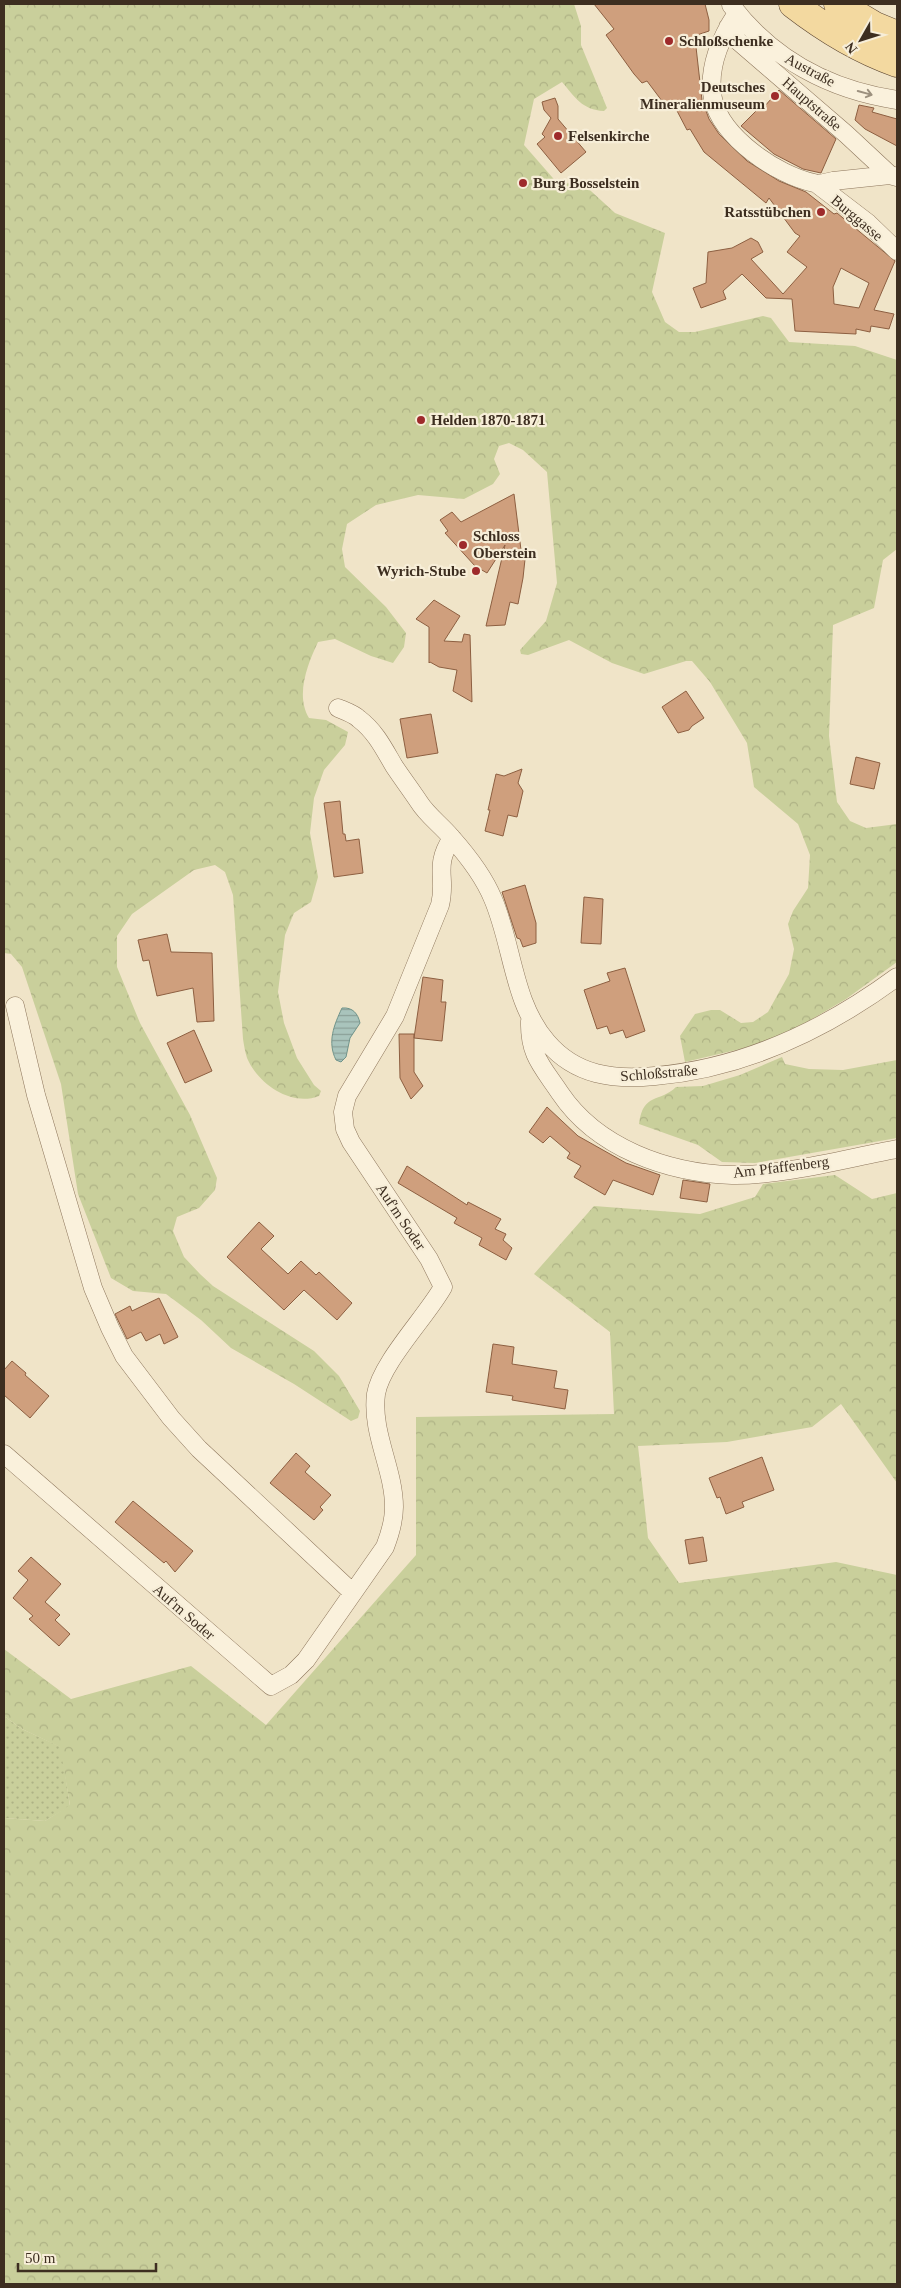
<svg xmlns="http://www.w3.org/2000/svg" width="901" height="2288" viewBox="0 0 901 2288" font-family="Georgia,serif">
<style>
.grass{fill:url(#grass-dots)}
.forest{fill:url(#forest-crowns)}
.water{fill:url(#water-rules);stroke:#6f938a}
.building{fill:#cf9f7d;stroke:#8d5f41;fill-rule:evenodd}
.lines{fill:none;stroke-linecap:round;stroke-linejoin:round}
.street-casing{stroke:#8d765c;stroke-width:19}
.primary-casing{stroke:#5b4430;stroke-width:29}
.street{stroke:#faf1dc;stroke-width:18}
.primary{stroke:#f3d9a0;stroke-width:28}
.oneway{stroke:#9c907e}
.poi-dot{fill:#9e2a2b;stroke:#f7eed8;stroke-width:2}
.labels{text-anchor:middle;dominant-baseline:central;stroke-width:4.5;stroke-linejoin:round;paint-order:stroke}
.poi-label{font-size:15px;font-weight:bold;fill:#3d2e20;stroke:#f7eed8;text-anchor:start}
.street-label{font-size:15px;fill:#3d2e20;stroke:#f7eed8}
</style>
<defs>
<pattern id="grass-dots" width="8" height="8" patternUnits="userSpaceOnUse" patternTransform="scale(1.25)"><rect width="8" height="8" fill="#c9cf9b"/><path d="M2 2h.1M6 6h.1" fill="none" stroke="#aeb285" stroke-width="1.8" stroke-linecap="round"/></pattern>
<pattern id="forest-crowns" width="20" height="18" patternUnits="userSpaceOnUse" patternTransform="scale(1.25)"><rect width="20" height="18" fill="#c9cf9b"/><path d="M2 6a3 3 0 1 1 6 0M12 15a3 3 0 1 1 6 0" fill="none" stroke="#aeb285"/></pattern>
<pattern id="water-rules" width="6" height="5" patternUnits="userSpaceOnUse" patternTransform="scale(1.25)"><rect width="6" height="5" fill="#a9c4bc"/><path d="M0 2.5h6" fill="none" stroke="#8ba098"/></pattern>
</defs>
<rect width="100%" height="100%" fill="#f0e4c8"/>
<path class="grass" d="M 4,1716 L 22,1729 L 61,1747 L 70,1806 L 45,1821 L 4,1818 Z"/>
<path class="forest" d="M 4,4 L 574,4 L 581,26 L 581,45 L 607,108 L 604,111 C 582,110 575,97 562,82 L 534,99 L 524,145 L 559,185 L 580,181 L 615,213 L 665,233 L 652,292 L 665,322 L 679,332 L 695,332 L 763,316 L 771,318 L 789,342 L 855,346 L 897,360 L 897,549 L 883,560 L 874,608 L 833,625 L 829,736 L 837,802 L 850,821 L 866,828 L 897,824 L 897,962 L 846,999 L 775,1041 L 685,1062 L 680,1036 L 695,1014 L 711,1010 L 720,1010 L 741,1023 L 753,1022 L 768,1012 L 789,974 L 794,949 L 788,924 L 793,911 L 808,888 L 810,855 L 798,824 L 754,787 L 747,743 L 710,682 L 692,661 L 686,661 L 644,674 L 612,663 L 569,640 L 528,655 L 521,654 L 520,650 L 546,621 L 557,583 L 547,472 L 523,450 L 509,443 L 499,446 L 494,459 L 500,474 L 493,484 L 464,499 L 418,495 L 376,505 L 347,524 L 342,549 L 345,567 L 386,607 L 406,633 L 404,647 L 393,663 L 371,656 L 335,639 L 318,642 C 308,663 295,695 309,718 L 326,720 L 348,732 L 345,745 L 324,770 L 314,798 L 310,833 L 318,877 L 311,902 L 294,913 L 285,935 L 278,992 L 284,1023 L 297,1058 L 314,1085 L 321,1091 L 319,1096 C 291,1107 258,1084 247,1058 C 245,1052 244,1045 243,1039 L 233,895 L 225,872 L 215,865 L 194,870 L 132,914 L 117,936 L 117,967 L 140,1023 L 190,1115 L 217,1178 L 215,1190 L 199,1208 L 177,1217 L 173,1231 L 184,1257 L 200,1274 L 213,1286 L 314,1351 L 339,1376 L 360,1411 L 358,1418 L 351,1421 L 294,1384 L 231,1348 L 201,1320 L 166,1294 L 133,1291 L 111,1278 L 78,1194 L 61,1084 L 22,967 L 11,954 L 4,953 Z
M 782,1057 L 785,1064 L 809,1069 L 843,1070 L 897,1060 L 897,1138 L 755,1163 L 722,1162 L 698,1145 L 639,1124 C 643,1092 660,1103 676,1087 L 703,1086 L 740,1075 Z
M 835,1175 L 872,1199 L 897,1193 L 897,1483 L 841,1404 L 812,1427 L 727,1442 L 638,1446 L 648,1538 L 679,1583 L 836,1562 L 897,1575 L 897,2284 L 4,2284 L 4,1818 L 45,1821 L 70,1805 L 60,1747 L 22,1729 L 4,1716 L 4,1649 L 71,1699 L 191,1666 L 266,1725 L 416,1555 L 416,1417 L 614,1414 L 610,1332 L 534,1274 L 594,1206 L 700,1214 L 755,1197 L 763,1184 Z"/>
<path class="water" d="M 342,1008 C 353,1007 358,1014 360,1023 L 350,1038 L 346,1057 L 341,1062 L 336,1060 C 327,1042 334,1025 342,1008 Z"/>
<path class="building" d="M 594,4 L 705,4 L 709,20 L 709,31 L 697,35 L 696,47 L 702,100 L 709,119 L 719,134 L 747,161 L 779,181 L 806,192 L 834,214 L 837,213 L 895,261 L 874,310 L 894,314 L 889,329 L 871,326 L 870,332 L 856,329 L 856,334 L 795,331 L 792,299 L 766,298 L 742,274 L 723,291 L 726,299 L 701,308 L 693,288 L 706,283 L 708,252 L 732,248 L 751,238 L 758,242 L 763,252 L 751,259 L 783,294 L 807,267 L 787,252 L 800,236 L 795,233 L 769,198 L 766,203 L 704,152 L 690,129 L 687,130 L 675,107 L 668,109 L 647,81 L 642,83 L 634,74 L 606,35 L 614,29 ZM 841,268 L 869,283 L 859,308 L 834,304 L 833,287 Z
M 779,90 L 836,139 L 821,173 L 803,169 L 774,154 L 741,126 L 762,105 L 764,107 Z
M 555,98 L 558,106 L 558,119 L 586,152 L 561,173 L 537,144 L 545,137 L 542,134 L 551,118 L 544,110 L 542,102 Z
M 859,105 L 874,108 L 872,112 L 897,119 L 897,146 L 865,129 L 855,120 Z
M 514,494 L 521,550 L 526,550 L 523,578 L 518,604 L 510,602 L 505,625 L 486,626 L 505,545 L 487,573 L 475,566 L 445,533 L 448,531 L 440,520 L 452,512 L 461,522 Z
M 434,600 L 460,616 L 444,641 L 462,642 L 464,634 L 470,635 L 472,702 L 453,691 L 457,670 L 439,667 L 430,662 L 429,663 L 429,627 L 416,619 Z
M 686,691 L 704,718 L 692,726 L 689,730 L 678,733 L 662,707 Z
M 431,714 L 438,753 L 407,758 L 400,719 Z
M 856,757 L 880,763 L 874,789 L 850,784 Z
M 522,769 L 518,783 L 523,791 L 517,817 L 508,815 L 503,836 L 485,831 L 490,810 L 488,810 L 496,774 L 504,776 Z
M 340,801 L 343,834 L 345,834 L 346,841 L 359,839 L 363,873 L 334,877 L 324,803 Z
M 525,885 L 536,923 L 536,943 L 523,947 L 520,939 L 517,938 L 502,892 Z
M 584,897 L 603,899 L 601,944 L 581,943 Z
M 167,934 L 171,952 L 212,953 L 214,1021 L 197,1022 L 193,988 L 157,996 L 149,960 L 143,961 L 138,940 Z
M 625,968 L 645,1031 L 626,1038 L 623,1030 L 610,1034 L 607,1026 L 597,1029 L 584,990 L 610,981 L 607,973 Z
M 423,977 L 443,980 L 441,1002 L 446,1002 L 442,1041 L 414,1038 Z
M 194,1030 L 212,1071 L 185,1083 L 167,1043 Z
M 399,1034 L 414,1034 L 414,1072 L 423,1086 L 411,1099 L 400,1078 Z
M 547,1107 L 578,1136 L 626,1163 L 660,1175 L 653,1195 L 613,1180 L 605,1195 L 574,1177 L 581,1166 L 567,1158 L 570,1153 L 550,1136 L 543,1143 L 529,1132 Z
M 407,1166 L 467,1205 L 468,1202 L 501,1219 L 495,1229 L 506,1234 L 503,1240 L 512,1248 L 506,1260 L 479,1245 L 482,1238 L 454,1223 L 457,1218 L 398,1183 Z
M 683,1180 L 710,1184 L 707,1202 L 680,1198 Z
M 259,1222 L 274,1236 L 261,1249 L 288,1274 L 301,1261 L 316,1275 L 319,1272 L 352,1303 L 337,1320 L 304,1290 L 284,1310 L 227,1257 Z
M 159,1298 L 178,1337 L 164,1344 L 160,1334 L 146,1341 L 141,1332 L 127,1339 L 115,1314 L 130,1306 L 132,1311 Z
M 493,1344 L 514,1347 L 512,1364 L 557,1371 L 554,1388 L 568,1390 L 565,1409 L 512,1400 L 513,1396 L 486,1392 Z
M 12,1361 L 26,1373 L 25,1375 L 49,1396 L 30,1418 L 4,1395 L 4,1370 Z
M 296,1453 L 310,1466 L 305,1472 L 331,1495 L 320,1507 L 323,1510 L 314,1520 L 270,1483 Z
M 762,1457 L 774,1490 L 742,1502 L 744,1507 L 726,1514 L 720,1497 L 717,1498 L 709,1478 Z
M 133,1501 L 193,1551 L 175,1572 L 166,1561 L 164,1563 L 115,1522 Z
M 703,1537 L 707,1561 L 689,1564 L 685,1540 Z
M 31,1557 L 61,1584 L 45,1602 L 60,1615 L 55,1620 L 70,1634 L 59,1646 L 29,1619 L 33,1616 L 13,1598 L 28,1580 L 18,1571 Z"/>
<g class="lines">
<defs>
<path id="street" d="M 731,5 C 772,59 830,90 897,100
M 737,13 C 721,37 707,69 713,99 C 722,138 777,175 814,183 C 820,185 827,182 833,181 C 852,179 871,177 890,175
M 728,27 L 738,41 L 846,134 L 890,175 L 897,177
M 817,184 L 868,223 L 897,251
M 338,708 C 345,711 354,714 359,719 C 376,732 384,749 394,766 C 402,778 411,790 419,802 C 427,815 441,825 451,837 C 467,855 484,877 493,899 C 513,946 513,1003 547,1042 C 576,1076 614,1080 655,1076 C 745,1068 825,1030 897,977
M 15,1006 L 36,1095 L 93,1288 L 110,1328 L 124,1356 L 171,1418 L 199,1449 L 353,1593
M 530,1021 C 529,1055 542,1066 560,1093 C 597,1148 667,1173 732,1175 C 782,1176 848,1158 897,1149
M 4,1454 L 271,1686 L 291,1675 L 306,1660 L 385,1547 C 390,1534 394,1522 394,1507 C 394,1469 371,1433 376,1394 C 381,1363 426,1317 443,1287 L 429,1259 L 351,1142 L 345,1129 L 343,1112 L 347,1096 L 395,1016 L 440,905 C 447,877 433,867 452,838"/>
<path id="primary" d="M 793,4 C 824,28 860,50 897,63
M 838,4 L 875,26 L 897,35"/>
</defs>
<use href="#street" class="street-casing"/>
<use href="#primary" class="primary-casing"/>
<use href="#street" class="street"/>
<use href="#primary" class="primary"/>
</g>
<defs><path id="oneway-shaft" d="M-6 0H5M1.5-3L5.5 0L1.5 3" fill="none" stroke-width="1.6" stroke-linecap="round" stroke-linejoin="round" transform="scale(1.25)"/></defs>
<use class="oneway" href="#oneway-shaft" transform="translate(865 93) rotate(15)"/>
<g class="poi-dot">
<circle cx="669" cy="41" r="5"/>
<circle cx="775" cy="96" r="5"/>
<circle cx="558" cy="136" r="5"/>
<circle cx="523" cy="183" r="5"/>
<circle cx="821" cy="212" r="5"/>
<circle cx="421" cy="420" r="5"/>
<circle cx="463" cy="545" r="5"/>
<circle cx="476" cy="571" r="5"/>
</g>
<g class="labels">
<g class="poi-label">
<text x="679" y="41">Schloßschenke</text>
<text x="765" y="87" text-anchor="end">Deutsches<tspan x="765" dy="17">Mineralienmuseum</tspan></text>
<text x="568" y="136">Felsenkirche</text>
<text x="533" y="183">Burg Bosselstein</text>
<text x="811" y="212" text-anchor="end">Ratsstübchen</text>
<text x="431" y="420">Helden 1870-1871</text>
<text x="473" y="536">Schloss<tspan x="473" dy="17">Oberstein</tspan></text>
<text x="466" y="571" text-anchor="end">Wyrich-Stube</text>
</g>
<g class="street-label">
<text transform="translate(810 70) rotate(28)">Austraße</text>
<text transform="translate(812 104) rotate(41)">Hauptstraße</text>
<text transform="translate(857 218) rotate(40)">Burggasse</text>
<text transform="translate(659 1073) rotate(-5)">Schloßstraße</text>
<text transform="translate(781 1167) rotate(-7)">Am Pfaffenberg</text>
<text transform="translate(401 1217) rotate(56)">Auf'm Soder</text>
<text transform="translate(184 1612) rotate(41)">Auf'm Soder</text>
</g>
</g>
<rect width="901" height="2288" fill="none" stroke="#3d2e20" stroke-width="10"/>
<g transform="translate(861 40) rotate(231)" stroke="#f7eed8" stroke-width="4" paint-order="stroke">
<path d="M0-4L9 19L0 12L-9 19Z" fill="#3d2e20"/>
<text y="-8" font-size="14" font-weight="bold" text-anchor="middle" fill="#3d2e20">N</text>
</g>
<path d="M18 2263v8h138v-8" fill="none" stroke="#3d2e20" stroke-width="2.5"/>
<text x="25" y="2263" font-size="15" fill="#3d2e20" stroke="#f7eed8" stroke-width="4" paint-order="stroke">50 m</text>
</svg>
